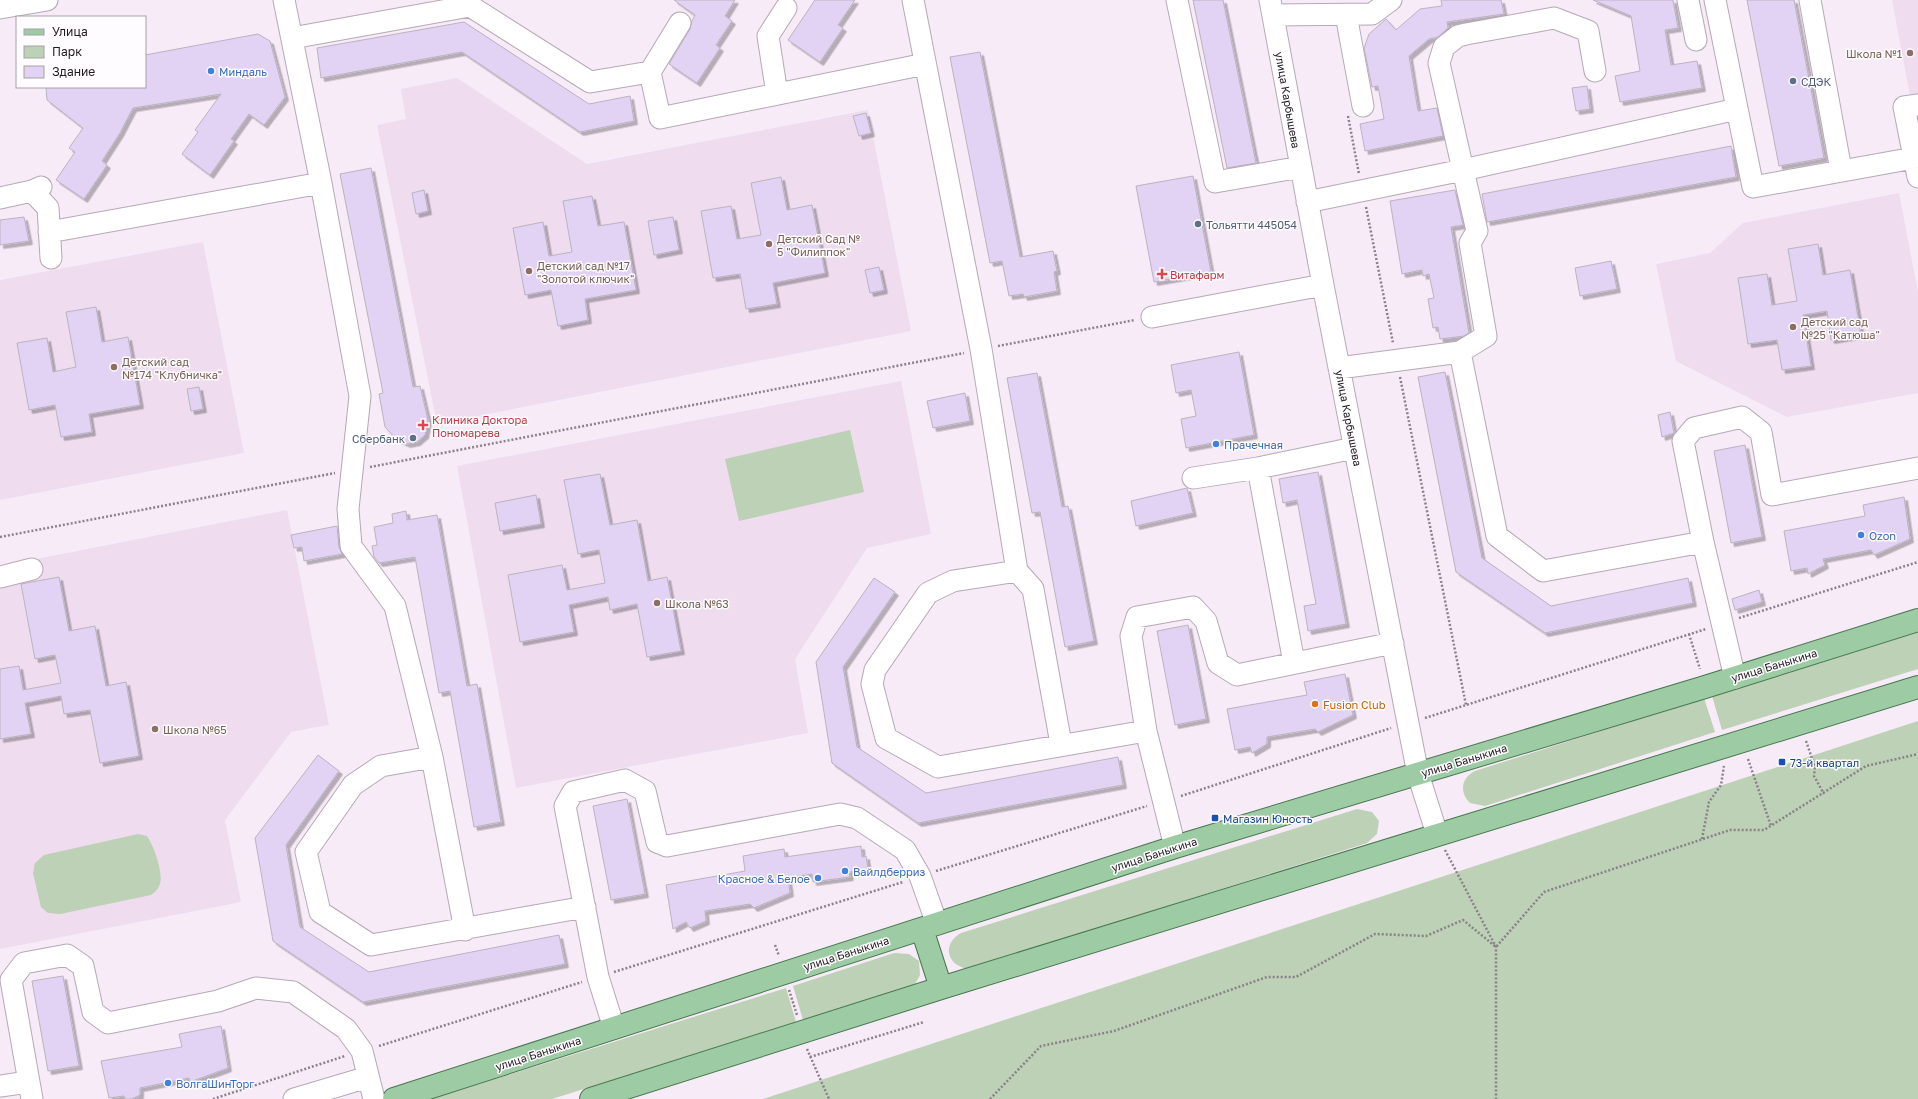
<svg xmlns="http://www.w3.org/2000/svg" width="1918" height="1099" viewBox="0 0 1918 1099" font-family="'Golos Text',sans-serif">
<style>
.built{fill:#efdcef}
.green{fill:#bcd1b5}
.building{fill:#e2d2f3;stroke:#bab3c1;filter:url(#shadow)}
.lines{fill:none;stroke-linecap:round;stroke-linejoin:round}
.minor-casing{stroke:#b5a9b5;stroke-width:23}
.major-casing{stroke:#47774f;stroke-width:24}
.path{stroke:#8a818a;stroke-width:2.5;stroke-dasharray:2 2;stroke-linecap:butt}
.minor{stroke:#fff;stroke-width:21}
.major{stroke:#9dcba4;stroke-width:22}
.education-dot{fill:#8d6e63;stroke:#fefcfe;stroke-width:1.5}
.shop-dot{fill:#3f7fe0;stroke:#fefcfe;stroke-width:1.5}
.service-dot{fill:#5c6f8a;stroke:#fefcfe;stroke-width:1.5}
.health-dot{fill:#e0444e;stroke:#fefcfe;stroke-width:1.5}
.food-dot{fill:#e8710a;stroke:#fefcfe;stroke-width:1.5}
.transit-dot{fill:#1a4fb4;stroke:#fefcfe;stroke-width:1.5}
.labels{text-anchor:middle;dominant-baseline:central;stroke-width:3;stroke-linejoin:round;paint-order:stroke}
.education-label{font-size:11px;fill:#785e54;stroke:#fefcfe;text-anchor:start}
.shop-label{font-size:11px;fill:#366cbe;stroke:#fefcfe;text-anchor:start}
.service-label{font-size:11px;fill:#4e5e75;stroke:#fefcfe;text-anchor:start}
.street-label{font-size:11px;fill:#201b20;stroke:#fefcfe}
.health-label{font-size:11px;fill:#be3a42;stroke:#fefcfe;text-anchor:start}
.food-label{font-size:11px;fill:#c56008;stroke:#fefcfe;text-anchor:start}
.transit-label{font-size:11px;fill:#164399;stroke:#fefcfe;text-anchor:start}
</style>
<defs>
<filter id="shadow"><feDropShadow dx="3.5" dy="3.5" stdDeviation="0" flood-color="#0004"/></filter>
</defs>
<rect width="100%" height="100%" fill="#f8ebf8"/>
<path class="built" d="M 1892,0 L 1918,0 L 1918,136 L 1912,106 Z
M 457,78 L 587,164 L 868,110 L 911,331 L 437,424 L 377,125 L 406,119 L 401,89 Z
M 1899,193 L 1918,292 L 1918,393 L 1787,417 L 1676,361 L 1656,264 L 1710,253 L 1743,223 Z
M 203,242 L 244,453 L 0,500 L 0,280 Z
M 901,381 L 931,534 L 867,548 L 795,659 L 808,733 L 516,788 L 457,466 Z
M 287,510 L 329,725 L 291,732 L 225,820 L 241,902 L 0,949 L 0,566 Z"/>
<path class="green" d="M 850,430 L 864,492 L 739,521 L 725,459 Z
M 1918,632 L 1918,669 L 1722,730 L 1712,696 Z
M 1704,698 L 1715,732 L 1485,806 L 1470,803 C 1459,792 1461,778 1475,771 Z
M 1918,721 L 1918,1099 L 763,1099 Z
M 1357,809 L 1372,812 L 1379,821 L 1377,834 L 1367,843 L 968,969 C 946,965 942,944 961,933 Z
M 138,834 L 147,836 C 154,846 166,878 158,888 C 157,891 153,893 151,895 L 60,914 L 48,913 L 41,907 L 33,873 L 35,863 L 44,855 Z
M 894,953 L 909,954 L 919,961 L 920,975 L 915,984 L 803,1020 L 793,986 Z
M 786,988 L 796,1022 L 552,1099 L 431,1099 Z"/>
<path class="building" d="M 674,0 L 735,0 L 725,16 L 732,21 L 716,45 L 720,48 L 697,83 L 669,64 L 690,29 L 692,21 L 695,15 Z
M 815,0 L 855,0 L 838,25 L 843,28 L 820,62 L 788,40 Z
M 1193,0 L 1223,0 L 1256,163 L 1227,168 Z
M 1441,0 L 1501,0 L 1504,14 L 1447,22 L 1448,28 L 1438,37 L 1429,39 L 1409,56 L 1418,111 L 1437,108 L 1443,136 L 1365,151 L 1360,124 L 1384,119 L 1378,86 L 1372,87 L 1364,48 L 1369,34 L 1386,19 L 1396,30 L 1420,9 L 1442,6 Z
M 1593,0 L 1673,0 L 1678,28 L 1665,30 L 1671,65 L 1697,61 L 1702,88 L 1620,102 L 1615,76 L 1640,71 L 1631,16 Z
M 1747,0 L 1794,0 L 1824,158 L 1779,166 Z
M 464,22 L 589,104 L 630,96 L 634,121 L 580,132 L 462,52 L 321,78 L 317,48 Z
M 258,34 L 270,41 L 285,97 L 264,125 L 249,114 L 231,139 L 234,141 L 210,175 L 182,154 L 198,132 L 195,130 L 221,94 L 133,108 L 120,133 L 102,161 L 107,165 L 84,199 L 56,180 L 75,152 L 69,148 L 83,128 L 47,100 L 46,87 L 145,87 L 145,55 Z
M 980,52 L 1020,257 L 1053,251 L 1057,271 L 1054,272 L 1057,291 L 1024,297 L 1023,294 L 1009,296 L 1002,261 L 990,263 L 950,57 Z
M 1587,86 L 1590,109 L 1576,111 L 1572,88 Z
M 866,113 L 871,133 L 859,136 L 853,116 Z
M 1731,146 L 1736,177 L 1487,222 L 1482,194 Z
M 371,168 L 413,387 L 420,386 L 428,420 L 425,435 L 417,442 L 407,444 L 396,439 L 385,427 L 379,394 L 383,393 L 340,174 Z
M 1193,176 L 1211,272 L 1154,282 L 1136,186 Z
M 781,177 L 787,210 L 812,205 L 825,273 L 773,283 L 777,304 L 746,309 L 740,274 L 713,278 L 701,211 L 731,206 L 737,239 L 761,235 L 751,183 Z
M 424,190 L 428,211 L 416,214 L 412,193 Z
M 1455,190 L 1463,225 L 1451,227 L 1469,333 L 1464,336 L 1440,339 L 1438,327 L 1433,328 L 1428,299 L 1434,298 L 1429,274 L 1423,276 L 1422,270 L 1402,274 L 1390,201 Z
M 592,196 L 598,226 L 624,222 L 636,290 L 585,299 L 588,320 L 558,326 L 551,290 L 525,295 L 513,228 L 543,222 L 549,256 L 572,252 L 563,201 Z
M 24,217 L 29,241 L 0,245 L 0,220 Z
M 673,217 L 679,250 L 654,255 L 648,221 Z
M 1818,244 L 1823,275 L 1850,270 L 1861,335 L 1831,340 L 1827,311 L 1803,315 L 1811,366 L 1782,370 L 1777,340 L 1748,344 L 1738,278 L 1767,274 L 1772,305 L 1797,301 L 1788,249 Z
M 1611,261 L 1617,289 L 1580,296 L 1575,268 Z
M 879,267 L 884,290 L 870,293 L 865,270 Z
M 96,307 L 102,342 L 128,337 L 140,405 L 89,414 L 92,432 L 61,437 L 55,405 L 29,410 L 17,343 L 47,338 L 53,372 L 76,367 L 66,312 Z
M 1239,352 L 1254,435 L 1186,448 L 1181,419 L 1196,416 L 1191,390 L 1176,393 L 1171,365 Z
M 1445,372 L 1482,558 L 1551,606 L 1688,578 L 1693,603 L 1545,633 L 1456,572 L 1418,377 Z
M 1037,373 L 1062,507 L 1068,506 L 1094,641 L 1065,647 L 1040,512 L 1032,513 L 1007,378 Z
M 199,387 L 203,409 L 191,411 L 187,389 Z
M 965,393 L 970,421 L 933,428 L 927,401 Z
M 1670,412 L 1674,433 L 1662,437 L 1658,415 Z
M 1745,445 L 1762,537 L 1731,543 L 1714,451 Z
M 1318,472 L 1346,624 L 1308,631 L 1304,606 L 1316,604 L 1297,500 L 1283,503 L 1279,479 Z
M 600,474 L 610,525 L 637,520 L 648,581 L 667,577 L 681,651 L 647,657 L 637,604 L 610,610 L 608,597 L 569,605 L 574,632 L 520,642 L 508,575 L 562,565 L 567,590 L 605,583 L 599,550 L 578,554 L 564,480 Z
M 1187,488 L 1193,513 L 1136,526 L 1131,501 Z
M 536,495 L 541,524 L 500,531 L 495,503 Z
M 1904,497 L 1910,539 L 1874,555 L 1871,550 L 1823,559 L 1825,565 L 1808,574 L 1807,568 L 1791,571 L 1784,531 L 1865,516 L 1863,505 Z
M 406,511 L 407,520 L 437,515 L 467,686 L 477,684 L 501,822 L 474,827 L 450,691 L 439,693 L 415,557 L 379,563 L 374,557 L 372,546 L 377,545 L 374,527 L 393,523 L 392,514 Z
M 337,526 L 339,547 L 342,554 L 304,561 L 302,547 L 294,548 L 291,535 Z
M 59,577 L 69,631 L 95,626 L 106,686 L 126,682 L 139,756 L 100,763 L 90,710 L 64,714 L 61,696 L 25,703 L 31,734 L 0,739 L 0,669 L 19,666 L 23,690 L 61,683 L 55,655 L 35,659 L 21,584 Z
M 874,578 L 895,592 L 843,667 L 857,747 L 926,793 L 1118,757 L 1123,785 L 918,823 L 832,763 L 816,662 Z
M 1759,590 L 1762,602 L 1735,610 L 1732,599 Z
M 1188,625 L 1206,719 L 1175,725 L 1157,631 Z
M 1345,674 L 1353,715 L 1318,732 L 1315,729 L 1267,737 L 1267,744 L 1252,753 L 1250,747 L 1235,750 L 1227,709 L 1307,695 L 1304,682 Z
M 318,755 L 339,771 L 286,845 L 300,927 L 369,972 L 559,935 L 565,964 L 363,1002 L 273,941 L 255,838 Z
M 627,799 L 645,894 L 611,900 L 593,806 Z
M 861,846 L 862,857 L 866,856 L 868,869 L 849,872 L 850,877 L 813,882 L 812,874 L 788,878 L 790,893 L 754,908 L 750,904 L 705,911 L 706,921 L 690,928 L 686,922 L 673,929 L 666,885 L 745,871 L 743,856 L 784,849 L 785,857 Z
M 63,976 L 79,1066 L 48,1071 L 32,981 Z
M 221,1026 L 228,1068 L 190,1082 L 189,1078 L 140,1088 L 140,1095 L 132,1099 L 125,1099 L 124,1096 L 109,1098 L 101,1061 L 182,1047 L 179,1034 Z"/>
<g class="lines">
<defs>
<path id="minor" d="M 284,0 L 321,183 L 360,396 L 348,509 L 351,546 L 395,606 L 432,757 L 465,930
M 913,0 L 981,349 L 1017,571 L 1033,589 L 1061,744
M 1177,0 L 1215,182 L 1301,167
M 1270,0 L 1323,285 L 1408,723 L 1418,774 L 1437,834
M 1688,0 L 1696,40
M 1715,0 L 1753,187 L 1914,158
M 1810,0 L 1841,170
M 0,8 L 47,0
M 1273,15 L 1372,14 L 1391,0
M 1346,15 L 1363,106
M 292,38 L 470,6 L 590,82 L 650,72 L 660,118 L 925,64
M 650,72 L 680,23
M 777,94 L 768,36 L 786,8
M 1918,105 L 1904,107 L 1918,177
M 32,191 L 48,208 L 51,258
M 0,198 L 32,191 L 41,187
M 1307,202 L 1463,170 L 1439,63 L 1444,47 L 1458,36 L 1466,34 L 1554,18 L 1588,31 L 1595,71
M 49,232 L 321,183
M 1152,317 L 1323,285
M 1460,352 L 1486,336 L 1470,243 L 1477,231 L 1463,170 L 1737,109
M 1339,368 L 1460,352 L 1497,536 L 1543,571 L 1703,542 L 1735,678
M 1258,468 L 1294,663
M 1193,478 L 1258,468 L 1354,448
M 1703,542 L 1683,441 L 1694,428 L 1742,417 L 1761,432 L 1772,495 L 1918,468
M 1017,571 L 953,581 L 928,593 L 875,670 L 872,684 L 886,738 L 938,767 L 1146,731
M 0,577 L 32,569
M 432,757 L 381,766 L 353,785 L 306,852 L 320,912 L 371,945 L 585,907
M 1175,847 L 1146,731 L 1131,636 L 1137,617 L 1193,607 L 1206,621 L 1218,663 L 1237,675 L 1393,643
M 614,1028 L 598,977 L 565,806 L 573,792 L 625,780 L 645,791 L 657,842 L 667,846 L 840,814 L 857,818 L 905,850 L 920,876 L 937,924
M 0,1086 L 28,1082
M 32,1099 L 11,980 L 24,963 L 67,955 L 83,966 L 93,1012 L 108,1023 L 218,1001 L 256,988 L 293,992 L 346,1029 L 362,1051 L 374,1099
M 294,1099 L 368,1077"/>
<path id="major" d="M 922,929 L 941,988
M 394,1099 L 1175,847 L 1705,687 L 1918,620
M 591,1099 L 941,988 L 1918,687"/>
</defs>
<use href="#minor" class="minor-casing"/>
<use href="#major" class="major-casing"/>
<path class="path" d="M 1348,116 L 1359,174
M 1366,207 L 1393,343
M 998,346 L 1135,320
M 1400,377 L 1466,705
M 370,467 L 964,353
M 0,537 L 335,473
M 1739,618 L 1918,562
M 1689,634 L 1700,669
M 1425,718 L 1706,629
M 1806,741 L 1815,767 L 1814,776 L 1824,794
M 1748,759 L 1771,826
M 1181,796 L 1391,728
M 1702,839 L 1709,802 L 1721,785 L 1724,766
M 1445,850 L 1496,947 L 1496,1099
M 936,871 L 1147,806
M 775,945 L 779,956
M 614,972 L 903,882
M 789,990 L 797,1015
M 379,1046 L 582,982
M 807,1049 L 829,1099
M 810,1057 L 924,1022
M 213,1099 L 345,1056
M 990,1099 L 1041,1046 L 1114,1031 L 1267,977 L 1296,977 L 1375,934 L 1426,936 L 1463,920 L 1496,947 L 1544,892 L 1730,830 L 1764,830 L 1866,766 L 1918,754"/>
<use href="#minor" class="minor"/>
<use href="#major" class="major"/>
</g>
<g class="education-dot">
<circle cx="1910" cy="53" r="4"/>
<circle cx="769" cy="244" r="4"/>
<circle cx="529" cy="271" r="4"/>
<circle cx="1793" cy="327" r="4"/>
<circle cx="114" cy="367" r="4"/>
<circle cx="657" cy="603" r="4"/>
<circle cx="155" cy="729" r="4"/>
</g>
<g class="shop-dot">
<circle cx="211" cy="71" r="4"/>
<circle cx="1216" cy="444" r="4"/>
<circle cx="1861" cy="535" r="4"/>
<circle cx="845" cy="871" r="4"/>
<circle cx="818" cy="878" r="4"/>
<circle cx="168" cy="1083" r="4"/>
</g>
<g class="service-dot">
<circle cx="1793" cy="81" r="4"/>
<circle cx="1198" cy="224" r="4"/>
<circle cx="413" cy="438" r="4"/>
</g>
<g class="health-dot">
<path d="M1160 268h4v4h4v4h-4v4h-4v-4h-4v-4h4z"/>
<path d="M421 419h4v4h4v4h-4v4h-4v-4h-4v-4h4z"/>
</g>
<circle class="food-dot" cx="1315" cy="704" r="4"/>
<g class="transit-dot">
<rect x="1778" y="758" width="8" height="8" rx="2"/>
<rect x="1211" y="814" width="8" height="8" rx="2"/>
</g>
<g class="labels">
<g class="education-label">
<text x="1902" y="53" text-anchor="end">Школа №1</text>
<text x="777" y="238">Детский Сад №<tspan x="777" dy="13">5 "Филиппок"</tspan></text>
<text x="537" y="265">Детский сад №17<tspan x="537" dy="13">"Золотой ключик"</tspan></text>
<text x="1801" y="321">Детский сад<tspan x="1801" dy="13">№25 "Катюша"</tspan></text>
<text x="122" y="361">Детский сад<tspan x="122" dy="13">№174 "Клубничка"</tspan></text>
<text x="665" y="603">Школа №63</text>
<text x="163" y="729">Школа №65</text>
</g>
<g class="shop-label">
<text x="219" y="71">Миндаль</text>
<text x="1224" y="444">Прачечная</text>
<text x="1869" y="535">Ozon</text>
<text x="853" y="871">Вайлдберриз</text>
<text x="810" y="878" text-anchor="end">Красное &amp; Белое</text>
<text x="176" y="1083">ВолгаШинТорг</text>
</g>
<g class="service-label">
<text x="1801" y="81">СДЭК</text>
<text x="1206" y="224">Тольятти 445054</text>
<text x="405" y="438" text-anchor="end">Сбербанк</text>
</g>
<g class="street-label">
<text transform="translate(1288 100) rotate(80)">улица Карбышева</text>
<text transform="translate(1349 418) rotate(79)">улица Карбышева</text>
<text transform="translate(1774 665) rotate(-17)">улица Баныкина</text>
<text transform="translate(1464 760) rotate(-17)">улица Баныкина</text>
<text transform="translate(1154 854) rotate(-18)">улица Баныкина</text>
<text transform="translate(846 953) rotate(-18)">улица Баныкина</text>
<text transform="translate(538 1053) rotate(-18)">улица Баныкина</text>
</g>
<g class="health-label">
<text x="1170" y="274">Витафарм</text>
<text x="432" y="419">Клиника Доктора<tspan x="432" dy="13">Пономарева</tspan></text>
</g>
<g class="food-label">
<text x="1323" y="704">Fusion Club</text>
</g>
<g class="transit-label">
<text x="1790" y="762">73-й квартал</text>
<text x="1223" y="818">Магазин Юность</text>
</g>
</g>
<rect x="16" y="16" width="130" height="72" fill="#fefcfe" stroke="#a5a2a5"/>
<rect x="24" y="29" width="20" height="6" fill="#9dcba4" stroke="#a5a2a5"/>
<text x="52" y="36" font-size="12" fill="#201b20">Улица</text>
<rect x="24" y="46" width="20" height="12" fill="#bcd1b5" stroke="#a5a2a5"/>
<text x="52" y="56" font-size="12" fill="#201b20">Парк</text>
<rect x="24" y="66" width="20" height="12" fill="#e2d2f3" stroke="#a5a2a5"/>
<text x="52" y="76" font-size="12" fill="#201b20">Здание</text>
</svg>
